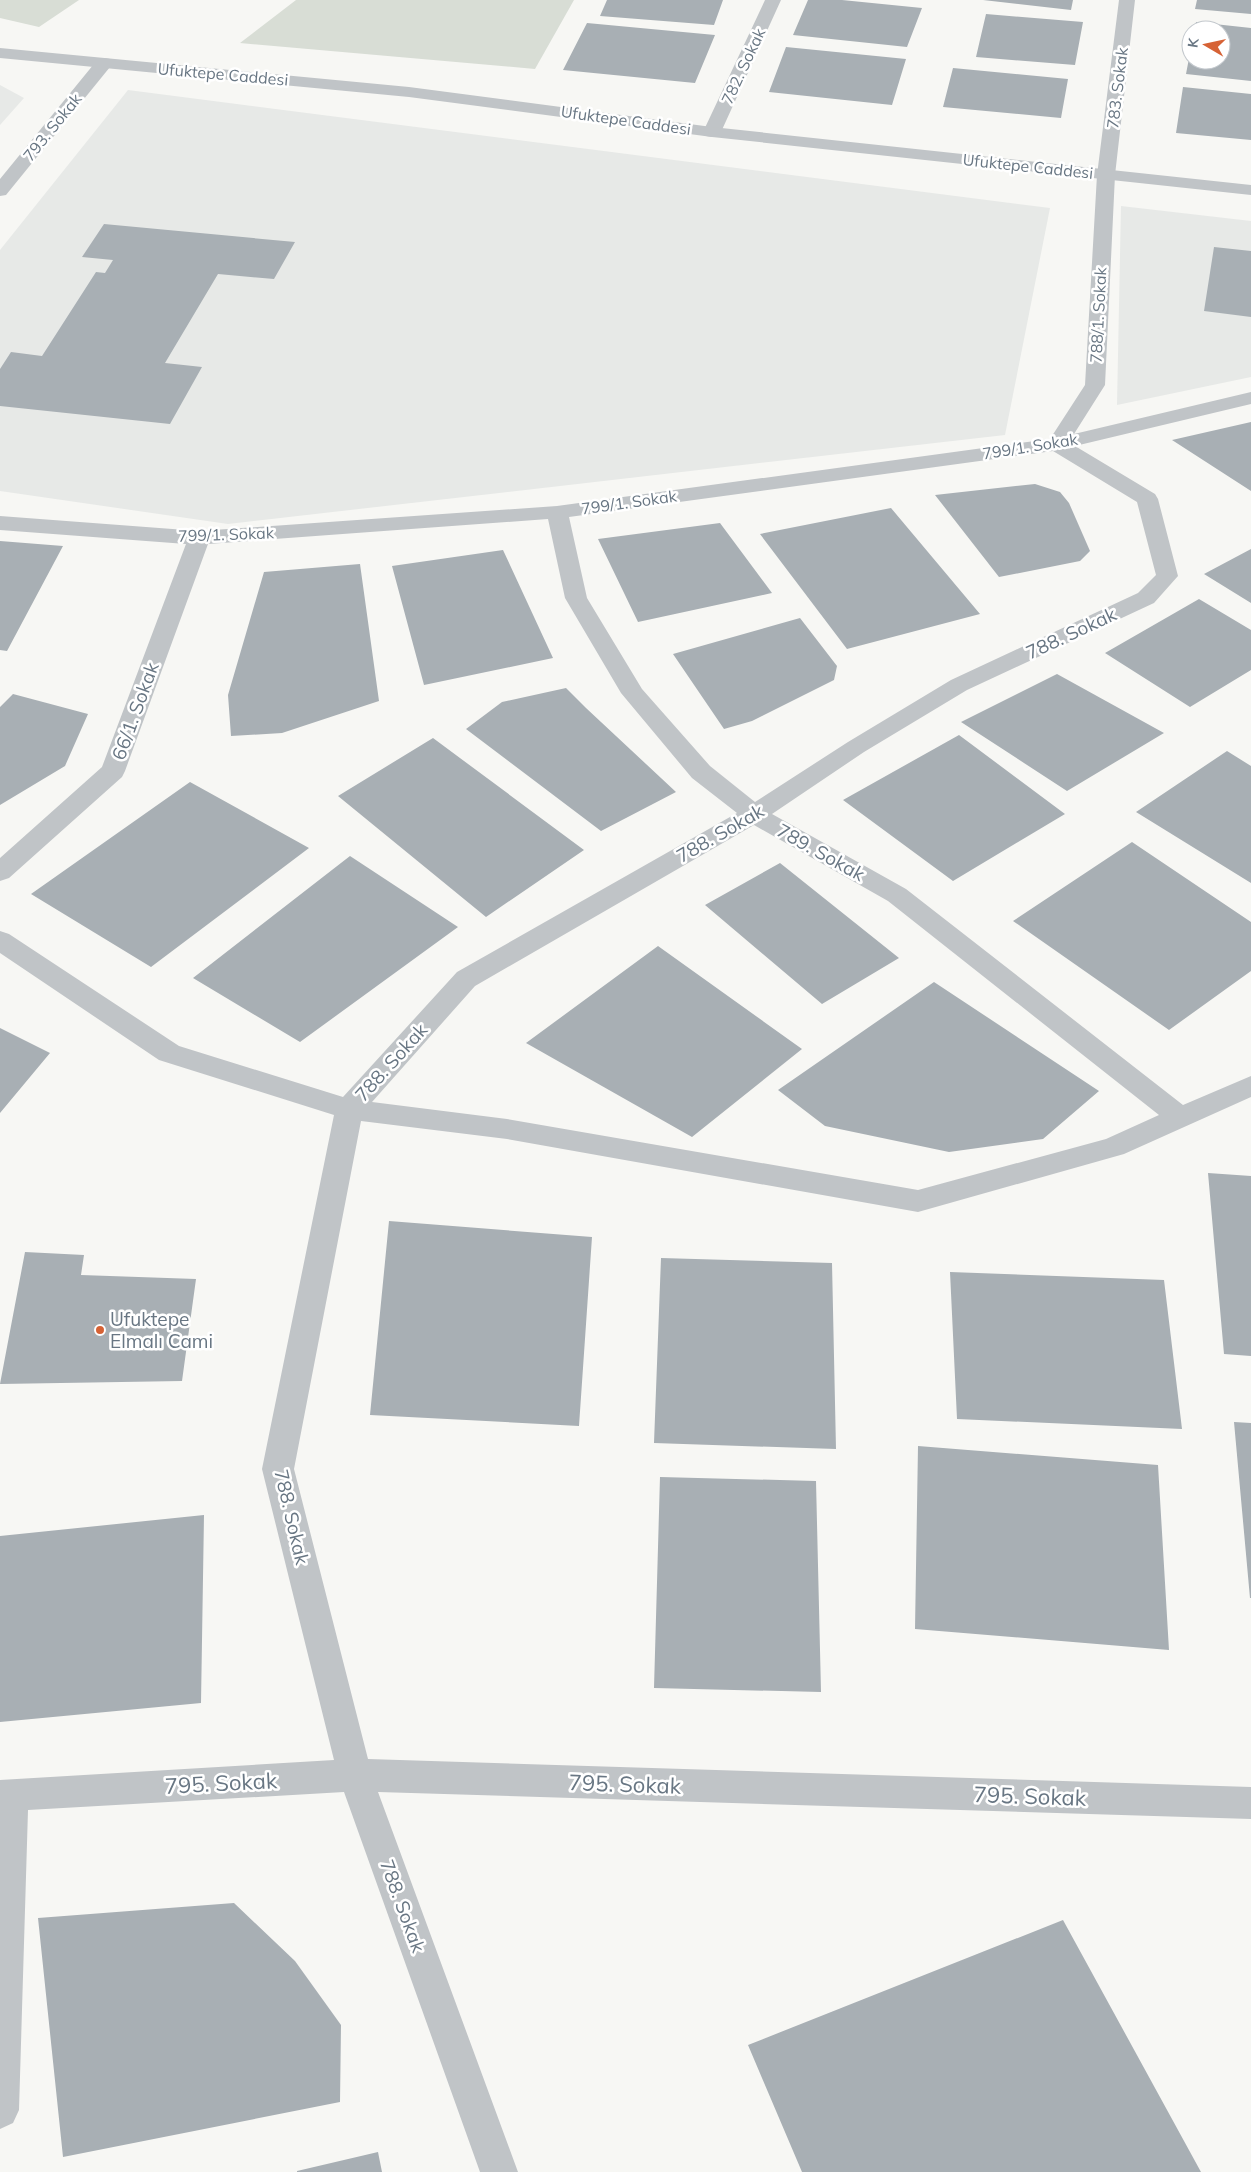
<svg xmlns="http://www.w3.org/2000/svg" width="1251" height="2172" viewBox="0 0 1251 2172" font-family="Mulish,sans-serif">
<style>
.built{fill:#e7e9e7}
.green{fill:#d8ddd5}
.building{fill:#a8afb4}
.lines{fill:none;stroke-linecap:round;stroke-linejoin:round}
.minor{fill:#c0c4c7;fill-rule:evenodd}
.tertiary{fill:#c0c4c7;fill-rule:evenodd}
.poi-dot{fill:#d66235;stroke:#fff;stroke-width:2}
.labels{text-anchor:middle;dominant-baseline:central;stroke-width:5;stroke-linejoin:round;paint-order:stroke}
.far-street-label{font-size:16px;fill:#687683;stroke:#fff}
.street-label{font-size:19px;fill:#687683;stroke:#fff}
.poi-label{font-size:19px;fill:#687683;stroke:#fff;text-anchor:start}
.near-street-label{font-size:22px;fill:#687683;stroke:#fff}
</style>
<rect width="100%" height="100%" fill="#f7f7f4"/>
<path class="built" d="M 0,85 L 24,98 L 0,125 Z
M 128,90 L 1050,208 L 1005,435 L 228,524 L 0,491 L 0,250 Z
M 1121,206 L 1251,221 L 1251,377 L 1117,405 Z"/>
<path class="green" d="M 0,0 L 79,0 L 39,27 L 0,18 Z
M 296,0 L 574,0 L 535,69 L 240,43 Z"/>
<path class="building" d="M 607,0 L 723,0 L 714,25 L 600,16 Z
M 808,0 L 842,0 L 922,8 L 907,47 L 793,35 Z
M 983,0 L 1073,0 L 1071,10 Z
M 1197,0 L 1251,0 L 1251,14 L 1195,9 Z
M 986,14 L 1083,22 L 1075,65 L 976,57 Z
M 1196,22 L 1251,28 L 1251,81 L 1186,74 L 1190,53 L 1191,60 L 1221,60 L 1221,30 L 1195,30 Z
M 587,23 L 715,35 L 695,83 L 563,70 Z
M 786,47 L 906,59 L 892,105 L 769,92 Z
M 953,68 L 1068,79 L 1061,118 L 943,107 Z
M 1183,87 L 1251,94 L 1251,140 L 1176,133 Z
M 104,224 L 295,242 L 274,279 L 218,274 L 165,363 L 202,367 L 170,424 L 0,406 L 0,369 L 11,352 L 42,356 L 96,272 L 105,273 L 113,260 L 82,257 Z
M 1214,247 L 1251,251 L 1251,317 L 1204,311 Z
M 1251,422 L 1251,491 L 1172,440 Z
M 1035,484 L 1060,492 L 1069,503 L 1090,551 L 1080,561 L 999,577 L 935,495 Z
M 891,508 L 980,614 L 847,649 L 760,534 Z
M 720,523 L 772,593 L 638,622 L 598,539 Z
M 0,541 L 63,546 L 7,651 L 0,650 Z
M 1251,549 L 1251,603 L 1204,574 Z
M 503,550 L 553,658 L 424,685 L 392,566 Z
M 360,564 L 379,701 L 282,733 L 231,736 L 228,695 L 264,572 Z
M 1199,599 L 1251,630 L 1251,670 L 1190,707 L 1105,653 Z
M 800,618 L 837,666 L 834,680 L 752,721 L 724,729 L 673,654 Z
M 1057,674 L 1164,733 L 1067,791 L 961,722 Z
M 566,688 L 586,708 L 676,792 L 601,831 L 466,729 L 502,702 Z
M 13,694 L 88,714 L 65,766 L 0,805 L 0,707 Z
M 959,735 L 1065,814 L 953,881 L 843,800 Z
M 433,738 L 584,850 L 486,917 L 338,796 Z
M 1227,751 L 1251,766 L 1251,883 L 1136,812 Z
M 190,782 L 309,848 L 151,967 L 31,894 Z
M 1132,842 L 1251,922 L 1251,971 L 1169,1030 L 1013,921 Z
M 350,856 L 458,927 L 300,1042 L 193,978 Z
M 780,863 L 899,958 L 822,1004 L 705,905 Z
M 658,946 L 802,1049 L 692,1137 L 526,1043 Z
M 934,982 L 1099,1091 L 1043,1139 L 949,1152 L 825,1126 L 778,1090 Z
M 0,1028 L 50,1053 L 0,1113 Z
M 1208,1173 L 1251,1176 L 1251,1356 L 1224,1354 Z
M 389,1221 L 592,1237 L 579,1426 L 370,1415 Z
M 25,1252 L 84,1255 L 81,1275 L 196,1279 L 182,1381 L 0,1384 Z
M 661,1258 L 832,1263 L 836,1449 L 654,1443 Z
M 950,1272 L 1164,1280 L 1182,1429 L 957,1419 Z
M 1234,1422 L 1251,1423 L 1251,1598 L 1250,1598 Z
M 918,1446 L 1158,1465 L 1169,1650 L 915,1629 Z
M 660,1477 L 816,1481 L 821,1692 L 654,1688 Z
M 204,1515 L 201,1703 L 0,1722 L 0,1536 Z
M 234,1903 L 295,1961 L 341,2025 L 340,2102 L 63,2157 L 38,1918 Z
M 1063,1920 L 1201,2172 L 802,2172 L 748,2045 Z
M 378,2152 L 382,2172 L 297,2172 L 297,2171 Z"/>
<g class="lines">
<path class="minor" d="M 765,0 L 781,0 L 721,132 L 718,136 L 712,137 L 706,136 L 703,132 Z
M 1119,0 L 1135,0 L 1115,175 L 1105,385 L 1074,434 L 1251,392 L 1251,404 L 1075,446 L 1155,494 L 1158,499 L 1178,576 L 1154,603 L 967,690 L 864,752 L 772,814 L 906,889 L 1183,1105 L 1251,1076 L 1251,1097 L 1124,1154 L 918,1212 L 507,1139 L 361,1121 L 294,1469 L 368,1759 L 1251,1787 L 1251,1819 L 378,1792 L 518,2172 L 480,2172 L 344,1792 L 28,1810 L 19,2110 L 13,2123 L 0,2129 L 0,1780 L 334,1760 L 262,1469 L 334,1115 L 159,1060 L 0,953 L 0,931 L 9,934 L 179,1046 L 343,1097 L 457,972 L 737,813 L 692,778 L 621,693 L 565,598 L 548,519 L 208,544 L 125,771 L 122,777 L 9,878 L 0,881 L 0,858 L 102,767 L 186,544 L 0,530 L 0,516 L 199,531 L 557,506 L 1050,439 L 1085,385 L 1097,175 ZM 1053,451 L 1137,502 L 1156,575 L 1138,593 L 951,680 L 848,742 L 755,802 L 710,766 L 642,689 L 587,598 L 569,517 ZM 754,825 L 888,901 L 1159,1115 L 1106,1139 L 918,1190 L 507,1119 L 372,1102 L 475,986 Z
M 104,58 L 110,59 L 112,63 L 110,67 L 6,195 L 0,196 L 0,179 L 98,59 Z"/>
<path class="tertiary" d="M 0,48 L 409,87 L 712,127 L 1251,185 L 1251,195 L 712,137 L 409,97 L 0,58 Z"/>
</g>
<circle class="poi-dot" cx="100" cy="1330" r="5"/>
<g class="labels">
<g class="far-street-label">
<text transform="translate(743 66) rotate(-65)">782. Sokak</text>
<text transform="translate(223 74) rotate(5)">Ufuktepe Caddesi</text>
<text transform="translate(1117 88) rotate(-83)">783. Sokak</text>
<text transform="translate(626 120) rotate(8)">Ufuktepe Caddesi</text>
<text transform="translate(52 127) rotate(-51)">793. Sokak</text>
<text transform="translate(1028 166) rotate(6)">Ufuktepe Caddesi</text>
<text transform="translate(1098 315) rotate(-87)">788/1. Sokak</text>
<text transform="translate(1030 446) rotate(-9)">799/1. Sokak</text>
<text transform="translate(629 502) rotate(-8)">799/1. Sokak</text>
<text transform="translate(226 534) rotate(-2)">799/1. Sokak</text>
</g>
<g class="street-label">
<text transform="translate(1071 633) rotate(-25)">788. Sokak</text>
<text transform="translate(135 711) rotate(-70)">66/1. Sokak</text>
<text transform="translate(720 833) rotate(-30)">788. Sokak</text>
<text transform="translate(821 852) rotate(29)">789. Sokak</text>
<text transform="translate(391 1062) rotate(-48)">788. Sokak</text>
<text transform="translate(292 1517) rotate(77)">788. Sokak</text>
<text transform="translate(403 1906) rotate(70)">788. Sokak</text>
</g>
<g class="poi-label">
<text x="110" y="1319">Ufuktepe<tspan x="110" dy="22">Elmalı Cami</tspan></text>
</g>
<g class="near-street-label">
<text transform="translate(221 1783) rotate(-3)">795. Sokak</text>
<text transform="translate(625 1784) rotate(2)">795. Sokak</text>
<text transform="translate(1030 1796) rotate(2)">795. Sokak</text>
</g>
</g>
<g transform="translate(1206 45) rotate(279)"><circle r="24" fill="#ffffff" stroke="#c3c8cd"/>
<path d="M0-4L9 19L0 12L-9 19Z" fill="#d66235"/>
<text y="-8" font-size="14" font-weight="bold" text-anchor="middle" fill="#687683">K</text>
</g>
</svg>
